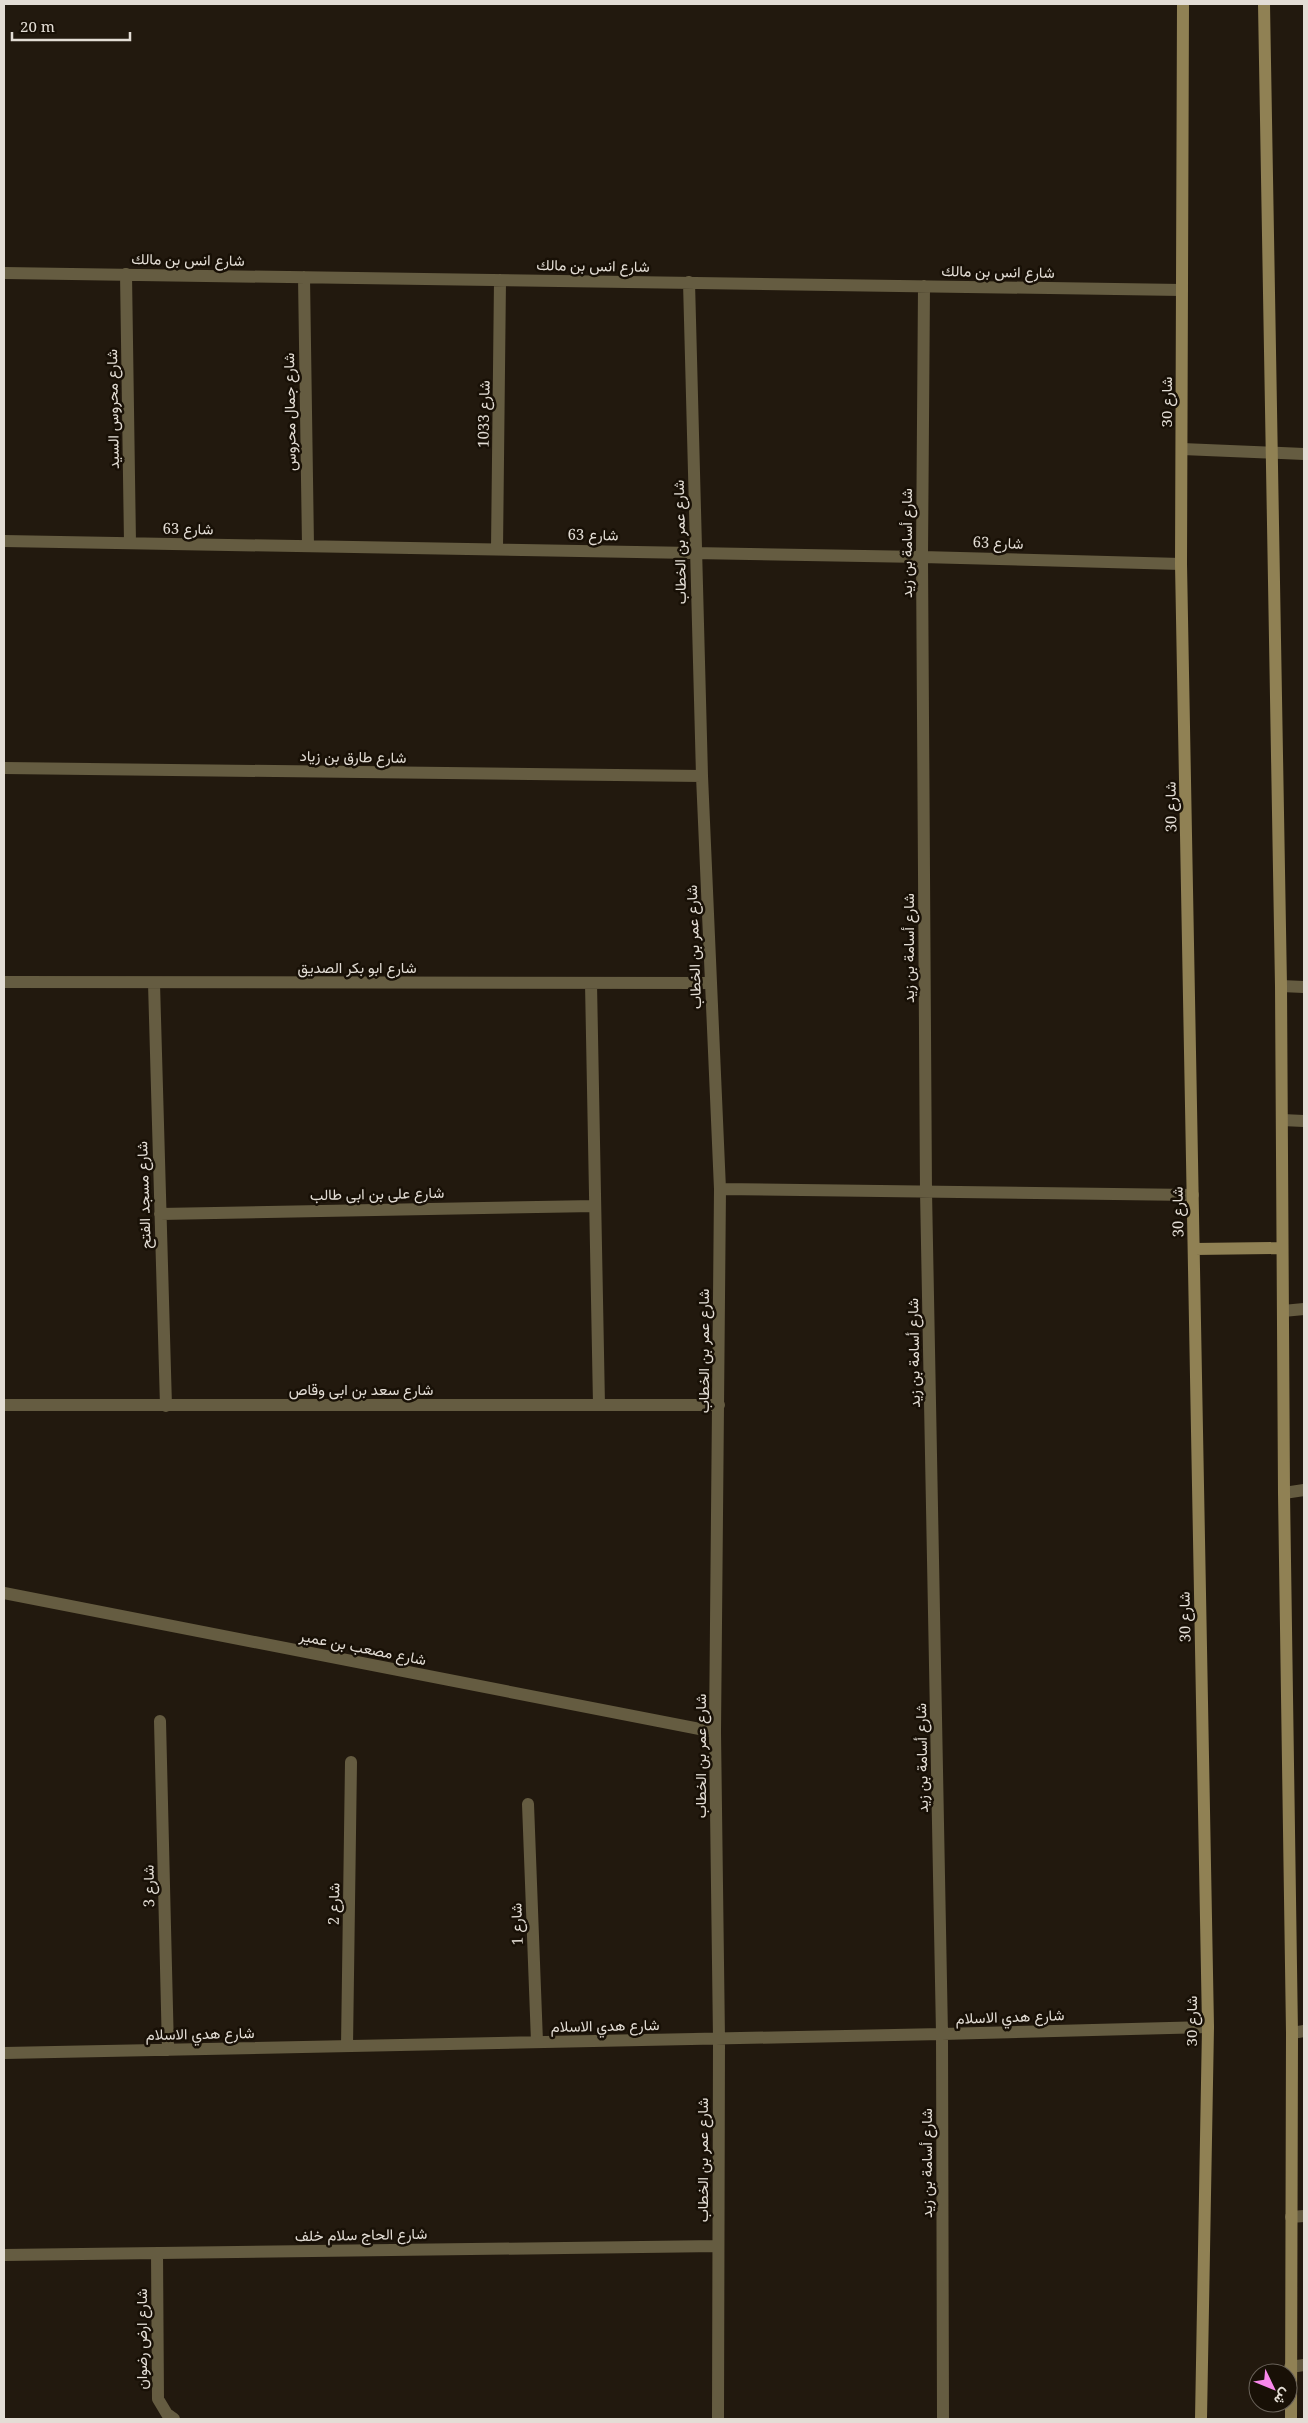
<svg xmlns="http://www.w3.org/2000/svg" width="1308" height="2423" viewBox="0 0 1308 2423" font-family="'Noto Serif',Vazirmatn,serif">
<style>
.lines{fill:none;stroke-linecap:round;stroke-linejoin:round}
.street{stroke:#655c41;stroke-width:12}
.secondary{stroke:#908154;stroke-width:12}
.labels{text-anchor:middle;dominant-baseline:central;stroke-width:5;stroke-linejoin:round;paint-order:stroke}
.street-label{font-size:15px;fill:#e3ddd5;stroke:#181006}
</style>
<rect width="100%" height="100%" fill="#22190e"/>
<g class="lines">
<path class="street" d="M 4,273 L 1182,290
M 126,274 L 130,543
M 304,277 L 308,546
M 689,282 L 702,776 L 720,1189 L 715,1732 L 719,2039 L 718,2419
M 924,286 L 922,557 L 926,1191 L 942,2034 L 943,2419
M 1182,449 L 1304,454
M 4,541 L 922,557 L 1181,564
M 497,549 L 500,280
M 4,768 L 702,776
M 4,982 L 711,983
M 154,983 L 166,1406
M 591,983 L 599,1405
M 1281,986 L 1304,987
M 1282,1120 L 1304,1121
M 720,1189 L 1193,1195
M 160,1214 L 595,1206
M 1283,1311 L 1304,1309
M 4,1405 L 719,1405
M 1284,1493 L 1304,1490
M 4,1593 L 715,1732
M 160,1721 L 168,2050
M 528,1804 L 537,2042
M 1292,2033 L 1304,2031
M 347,2046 L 351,1762
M 4,2053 L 942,2034 L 1208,2027
M 1291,2217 L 1304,2216
M 157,2253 L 158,2399 L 167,2414 L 174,2419
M 4,2255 L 718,2246
M 1290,2367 L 1304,2365"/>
<path class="secondary" d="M 1183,4 L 1181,564 L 1208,2027 L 1201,2419
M 1264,4 L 1281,986 L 1284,1493 L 1292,2033 L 1291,2419
M 1194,1249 L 1282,1248"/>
</g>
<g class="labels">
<g class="street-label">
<text transform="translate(188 259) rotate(1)">شارع انس بن مالك</text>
<text transform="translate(593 265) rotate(1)">شارع انس بن مالك</text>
<text transform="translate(998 271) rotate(1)">شارع انس بن مالك</text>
<text transform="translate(1166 402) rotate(-90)">شارع 30</text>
<text transform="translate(112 409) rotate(-91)">شارع محروس السيد</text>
<text transform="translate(289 412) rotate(-91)">شارع جمال محروس</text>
<text transform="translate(483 414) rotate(-89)">شارع 1033</text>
<text transform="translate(188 528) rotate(1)">شارع 63</text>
<text transform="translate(593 534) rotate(1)">شارع 63</text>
<text transform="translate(679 542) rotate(-91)">شارع عمر بن الخطاب</text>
<text transform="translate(998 542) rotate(2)">شارع 63</text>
<text transform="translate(906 543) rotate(-90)">شارع أسامة بن زيد</text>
<text transform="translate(353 756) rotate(1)">شارع طارق بن زياد</text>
<text transform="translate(1170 807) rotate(-91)">شارع 30</text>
<text transform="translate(693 947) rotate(-92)">شارع عمر بن الخطاب</text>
<text transform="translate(908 948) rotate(-90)">شارع أسامة بن زيد</text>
<text x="357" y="967">شارع ابو بكر الصديق</text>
<text transform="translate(377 1193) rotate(-1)">شارع على بن ابى طالب</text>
<text transform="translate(143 1195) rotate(-92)">شارع مسجد الفتح</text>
<text transform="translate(1177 1212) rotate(-91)">شارع 30</text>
<text transform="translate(703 1351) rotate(-90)">شارع عمر بن الخطاب</text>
<text transform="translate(913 1353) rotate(-91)">شارع أسامة بن زيد</text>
<text x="361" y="1389">شارع سعد بن ابى وقاص</text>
<text transform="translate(1184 1617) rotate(-91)">شارع 30</text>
<text transform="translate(363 1647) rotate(11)">شارع مصعب بن عمير</text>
<text transform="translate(700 1756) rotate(-90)">شارع عمر بن الخطاب</text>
<text transform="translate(921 1758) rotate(-91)">شارع أسامة بن زيد</text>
<text transform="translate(148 1886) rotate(-91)">شارع 3</text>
<text transform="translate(333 1904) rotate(-89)">شارع 2</text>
<text transform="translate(516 1924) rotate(-92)">شارع 1</text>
<text transform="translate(1010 2016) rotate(-2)">شارع هدي الاسلام</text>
<text transform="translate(1191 2021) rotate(-90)">شارع 30</text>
<text transform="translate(605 2025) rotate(-1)">شارع هدي الاسلام</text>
<text transform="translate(200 2033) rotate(-1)">شارع هدي الاسلام</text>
<text transform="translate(702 2160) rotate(-90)">شارع عمر بن الخطاب</text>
<text transform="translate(926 2163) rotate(-90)">شارع أسامة بن زيد</text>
<text transform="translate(361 2234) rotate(-1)">شارع الحاج سلام خلف</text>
<text transform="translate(141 2339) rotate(-90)">شارع ارض رضوان</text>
</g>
</g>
<rect width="1308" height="2423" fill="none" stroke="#e3ddd5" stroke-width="10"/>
<g transform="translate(1273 2388) rotate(133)"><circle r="24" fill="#181006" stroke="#696259"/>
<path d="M0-4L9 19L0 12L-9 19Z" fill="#f888eb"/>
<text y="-8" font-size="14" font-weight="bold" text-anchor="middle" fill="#e3ddd5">ش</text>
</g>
<path d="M12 32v8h118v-8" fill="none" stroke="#e3ddd5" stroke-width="2.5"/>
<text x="20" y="32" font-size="15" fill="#e3ddd5" stroke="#181006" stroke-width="4" paint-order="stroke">20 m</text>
</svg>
